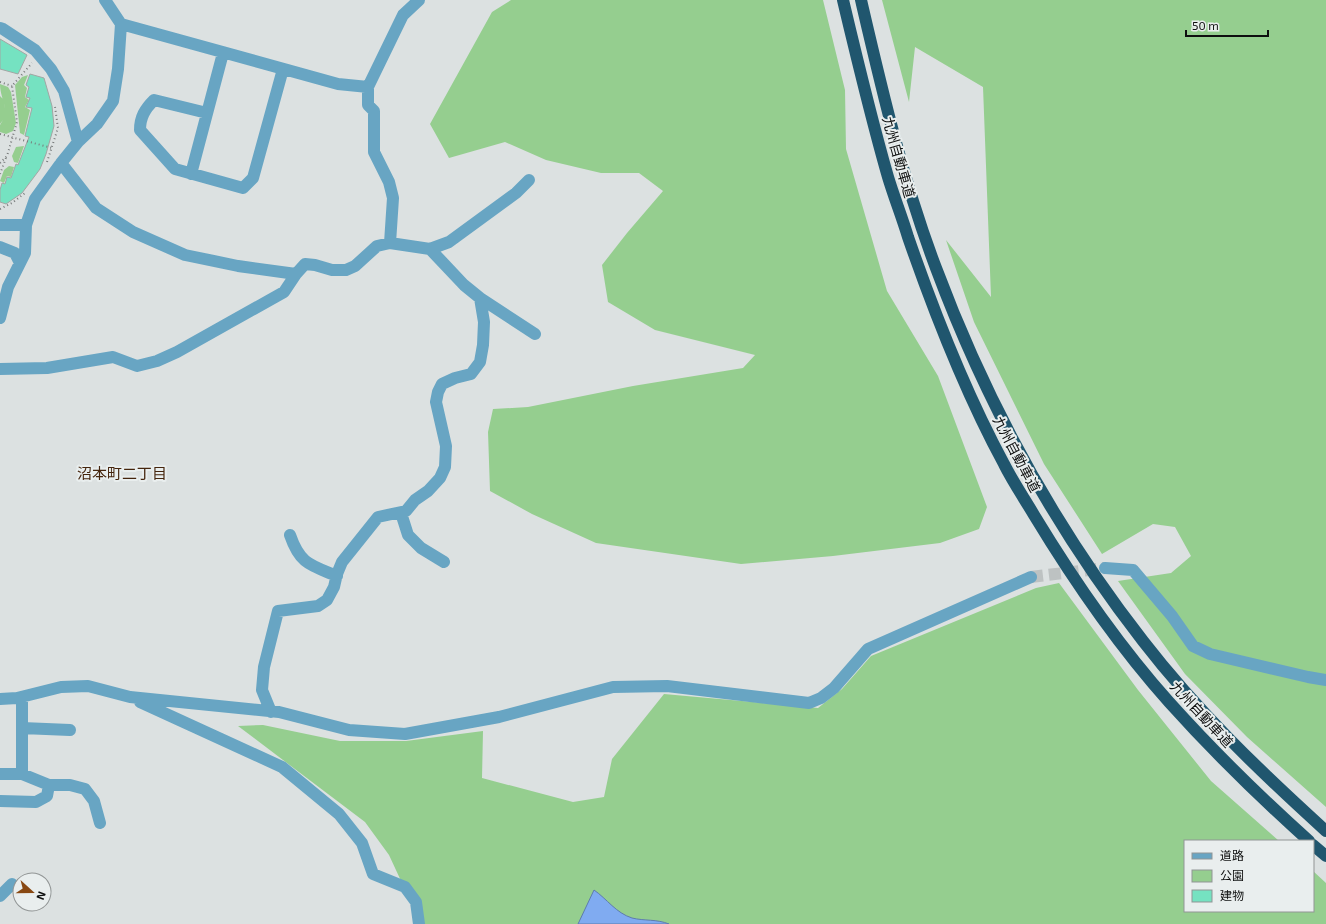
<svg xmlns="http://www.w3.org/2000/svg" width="1326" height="924" viewBox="0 0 1326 924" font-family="'Exo 2','Noto Sans JP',sans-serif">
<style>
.green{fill:#95ce8f}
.water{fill:#80abf1;stroke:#5e7cad}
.building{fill:#75e2c1;stroke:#a2a6a4}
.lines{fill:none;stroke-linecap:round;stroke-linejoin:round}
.minor-tunnel{stroke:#bdc2c2;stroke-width:12;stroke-dasharray:12 6;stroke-linecap:butt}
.path{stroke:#787b7b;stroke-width:2;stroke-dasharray:1 3;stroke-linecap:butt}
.minor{stroke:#68a5c3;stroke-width:12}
.highway{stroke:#20566e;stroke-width:12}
.labels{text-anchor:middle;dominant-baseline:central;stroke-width:4;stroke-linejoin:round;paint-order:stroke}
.street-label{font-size:14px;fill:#0e0f0f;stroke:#e9eeee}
.neighbourhood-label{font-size:15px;fill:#45250d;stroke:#e9eeee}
</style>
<rect width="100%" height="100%" fill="#dce1e1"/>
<path class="green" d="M 511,0 L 823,0 L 845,90 L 846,149 L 887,291 L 938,376 L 987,507 L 979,529 L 940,543 L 833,556 L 741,564 L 596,543 L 532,514 L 490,491 L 488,432 L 493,409 L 528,407 L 633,386 L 743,368 L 755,355 L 655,330 L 608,302 L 602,265 L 627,233 L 663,191 L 639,173 L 601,173 L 546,160 L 505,142 L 449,158 L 430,124 L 492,12 Z
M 882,0 L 1326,0 L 1326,807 L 1247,737 L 1185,674 L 1118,581 L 1171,573 L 1191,556 L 1175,527 L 1153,524 L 1102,554 L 1044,464 L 974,322 L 946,240 L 991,297 L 983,87 L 915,47 L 909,102 Z
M 28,75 L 24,85 L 27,88 L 25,97 L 29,100 L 25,107 L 30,110 L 24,135 L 20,133 L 15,85 L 22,77 Z
M 0,84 L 8,87 L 11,92 L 16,123 L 13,131 L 6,134 L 0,132 L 0,125 L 3,120 L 0,124 L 0,96 L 3,99 L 5,109 C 4,100 0,94 0,84 Z
M 24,146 L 18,163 L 14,162 L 12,156 L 16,147 Z
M 9,166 L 14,167 L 11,177 L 7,176 L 4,183 L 0,181 L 4,170 Z
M 1059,583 L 1138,690 L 1211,781 L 1279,841 L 1185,841 L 1185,911 L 1313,911 L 1313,871 L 1326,883 L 1326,924 L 421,924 L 389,855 L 365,822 L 238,726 L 263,725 L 340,741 L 406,741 L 483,731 L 482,778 L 573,802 L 604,797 L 612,759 L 664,694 L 818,708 L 842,689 L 871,656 L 1036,588 Z"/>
<path class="water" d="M 594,890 C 607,899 616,913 632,918 C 644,921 657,919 669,924 L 578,924 Z"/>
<path class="building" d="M 0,39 L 27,55 L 18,74 L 0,69 Z
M 30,74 L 44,78 L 52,106 L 54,126 L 46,154 L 40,169 L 22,193 L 6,204 L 0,202 L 0,190 L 2,183 L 5,184 L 7,177 L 11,178 L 16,164 L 18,165 L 29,137 L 25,136 L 32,108 L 26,107 L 30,98 L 26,97 L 29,87 L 26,85 Z"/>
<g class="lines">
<path class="minor-tunnel" d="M 1031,577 L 1105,568"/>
<path class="path" d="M 0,82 L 12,86
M 0,134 L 52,148
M 47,162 L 58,128 L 55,107
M 0,163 L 7,156 L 17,122 L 12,86 L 32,63
M 0,174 L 6,158
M 0,209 L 12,203 L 25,193"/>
<path class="minor" d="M 121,24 L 338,84 L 368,87
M 0,28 L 3,29 L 35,50 L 51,69 L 64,91 L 78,142
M 207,113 L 154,100 C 145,109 140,117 140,130 L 175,169 L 243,188 L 253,178 L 283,69
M 61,163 L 96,208 L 133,232 L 185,255 L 238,266 L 296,274
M 191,174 L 223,53
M 0,225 L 26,225
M 390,243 L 393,198 L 389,182 L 374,152 L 374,111 L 368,105 L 368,87 L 403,15 L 419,0
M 0,247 L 15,253 L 20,263
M 480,298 L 535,334
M 0,318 L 8,287 L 25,253 L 26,225 L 35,199 L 61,163 L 78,142 L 97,124 L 113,101 L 118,69 L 121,24 L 105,0
M 0,369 L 47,368 L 113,357 L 137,366 L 157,361 L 177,352 L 284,292 L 296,274 L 305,264 L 315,265 L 332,270 L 346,270 L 355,266 L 377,246 L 390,243 L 430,249 L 449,242 L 516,193 L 529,180
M 401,513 L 408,535 L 421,548 L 444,562
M 290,535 C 300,564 310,565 337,576
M 1105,568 L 1133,570 L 1172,616 L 1193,646 L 1210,654 L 1308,677 L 1326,680
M 0,699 L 17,698 L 61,687 L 88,686 L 130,697 L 279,712 L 349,730 L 405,734 L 499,717 L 613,687 L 667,686 L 809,703 L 821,698 L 834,688 L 868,649 L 1031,577
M 140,702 L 282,767 L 339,814 L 362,843 L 373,874 L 405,887 L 416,902 L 419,924
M 271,712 L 262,690 L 264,667 L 278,611 L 318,606 L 327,600 L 334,587 L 337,574 L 342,562 L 378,517 L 406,511 L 415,500 L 428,491 L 440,478 L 445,467 L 446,446 L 436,402 L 438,392 L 442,384 L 455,378 L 471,374 L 480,362 L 483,345 L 484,322 L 480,298 L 464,285 L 430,249
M 22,728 L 70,730
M 0,774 L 22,774 L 49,785 L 70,785 L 85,789 L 94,801 L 100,823
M 22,774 L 22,697
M 0,801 L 36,802 L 47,796 L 49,785
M 0,896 L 12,884"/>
<path class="highway" d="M 843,0 C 857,59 871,118 888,177 C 894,197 902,217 908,237 C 935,315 965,392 1004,464 C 1013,482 1024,498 1034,515 C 1074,581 1118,645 1169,702 C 1213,751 1260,797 1309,841
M 861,0 C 882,90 903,181 936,268 C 986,402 1055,528 1143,641 C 1197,711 1261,772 1326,831
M 1313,845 L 1326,856"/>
</g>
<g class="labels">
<g class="street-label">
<text transform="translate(899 157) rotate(74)">九州自動車道</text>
<text transform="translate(1017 454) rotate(62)">九州自動車道</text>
<text transform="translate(1202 714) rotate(47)">九州自動車道</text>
</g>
<g class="neighbourhood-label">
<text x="122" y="473">沼本町二丁目</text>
</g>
</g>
<rect x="1184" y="840" width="130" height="72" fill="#e9eeee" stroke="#919595"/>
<rect x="1192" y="853" width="20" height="6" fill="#68a5c3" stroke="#919595"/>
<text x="1220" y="860" font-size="12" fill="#0e0f0f">道路</text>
<rect x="1192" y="870" width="20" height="12" fill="#95ce8f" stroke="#919595"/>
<text x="1220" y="880" font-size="12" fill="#0e0f0f">公園</text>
<rect x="1192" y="890" width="20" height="12" fill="#75e2c1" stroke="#919595"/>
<text x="1220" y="900" font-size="12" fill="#0e0f0f">建物</text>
<g transform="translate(32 892) rotate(111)"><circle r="19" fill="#e9eeee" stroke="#919595"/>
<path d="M0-3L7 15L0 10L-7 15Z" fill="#884812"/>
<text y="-6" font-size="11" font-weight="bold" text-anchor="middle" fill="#0e0f0f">N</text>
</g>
<path d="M1186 30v6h82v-6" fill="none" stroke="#0e0f0f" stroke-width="2"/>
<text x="1192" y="30" font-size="12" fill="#0e0f0f" stroke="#e9eeee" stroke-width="3" paint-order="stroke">50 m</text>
</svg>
